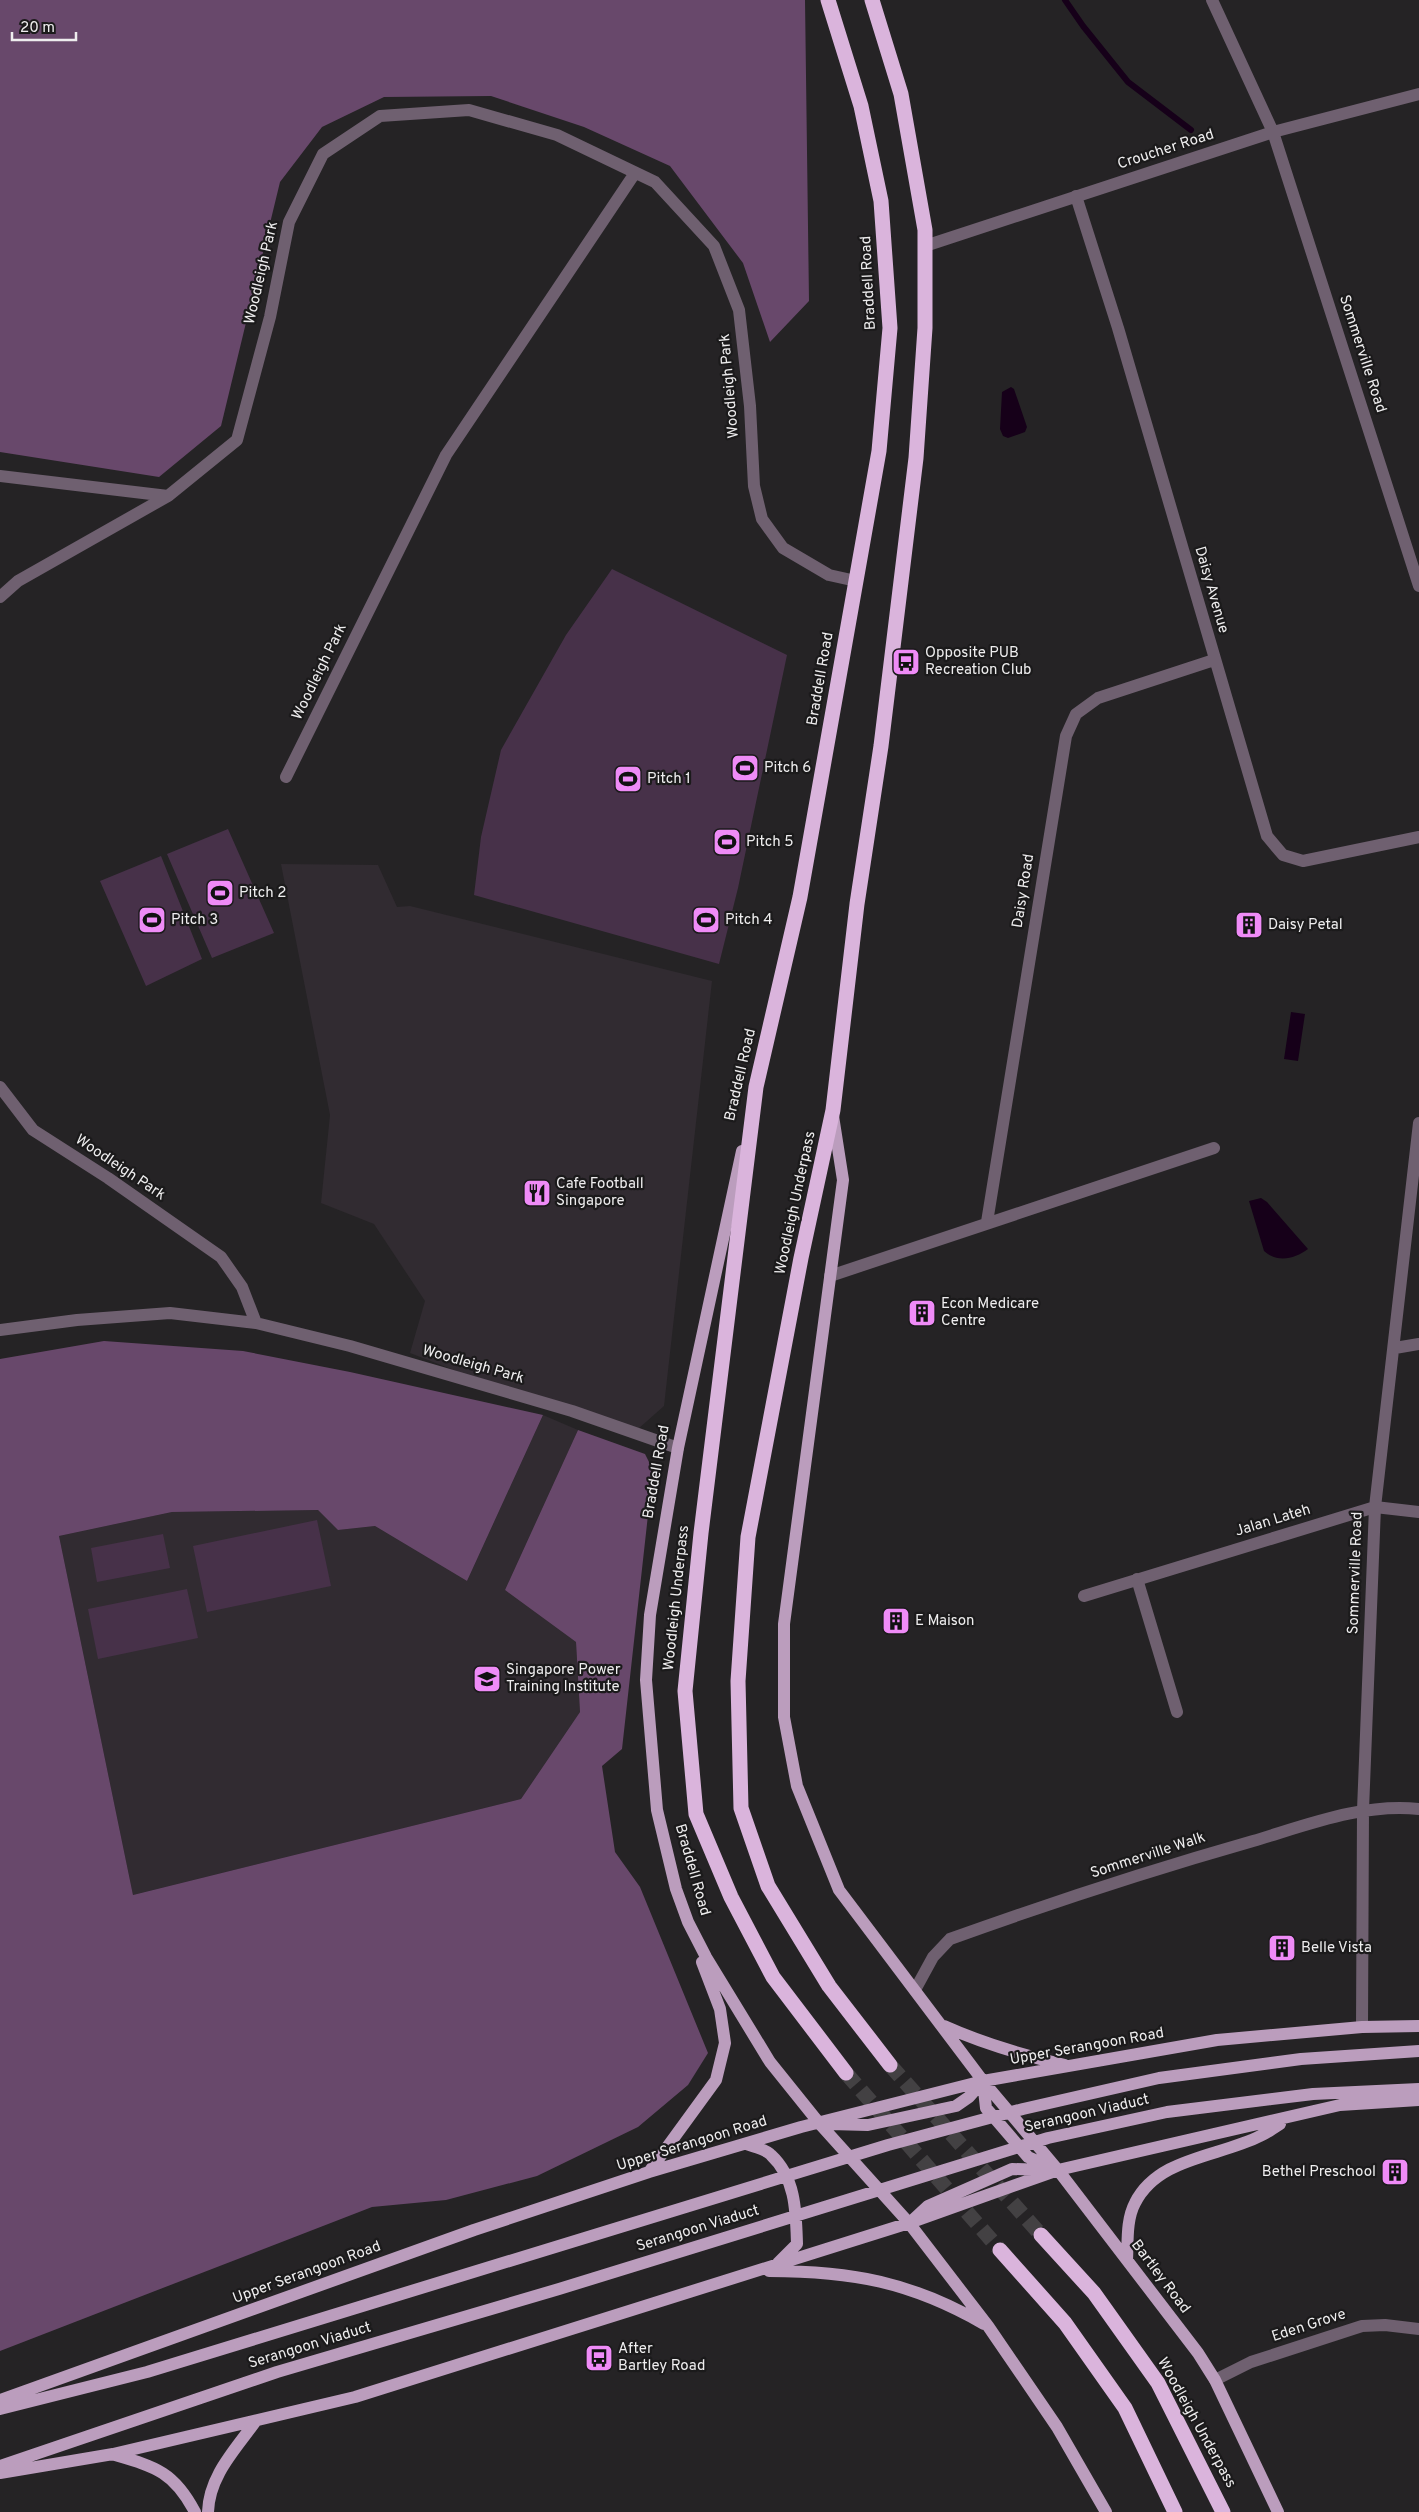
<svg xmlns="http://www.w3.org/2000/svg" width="1419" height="2512" viewBox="0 0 1419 2512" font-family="Overpass,sans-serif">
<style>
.built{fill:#312b31}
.green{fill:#473149}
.forest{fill:#68486b}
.water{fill:#160019}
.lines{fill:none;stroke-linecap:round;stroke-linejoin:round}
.stream{stroke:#160019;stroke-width:6}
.highway-tunnel{stroke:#434143;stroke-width:15;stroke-dasharray:15 8;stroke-linecap:butt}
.street{stroke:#6f6070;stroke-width:12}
.primary{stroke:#bb9dbd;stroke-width:12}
.highway{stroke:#dab4dc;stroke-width:15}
.labels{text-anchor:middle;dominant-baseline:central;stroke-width:4.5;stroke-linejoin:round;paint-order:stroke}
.street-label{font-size:15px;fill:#eeedee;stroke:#1b1a1b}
.poi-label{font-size:15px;fill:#eeedee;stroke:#1b1a1b;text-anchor:start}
</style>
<rect width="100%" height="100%" fill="#252325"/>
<path class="built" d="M 281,864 L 378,865 L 397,907 L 410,906 L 712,981 L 664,1406 L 638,1429 L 464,1374 L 410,1353 L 425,1301 L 374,1224 L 321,1203 L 330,1115 Z
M 543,1415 L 578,1430 L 505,1590 L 576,1642 L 580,1712 L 521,1799 L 133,1895 L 59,1536 L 172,1512 L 318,1510 L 338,1530 L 375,1526 L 467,1581 Z"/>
<path class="green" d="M 612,569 L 787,655 L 738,888 L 719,964 L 474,895 L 481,837 L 501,750 L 566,635 Z
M 228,829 L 274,933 L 212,958 L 167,854 Z
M 161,856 L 202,959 L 146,986 L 100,881 Z
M 317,1520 L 331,1586 L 207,1612 L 193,1546 Z
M 163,1534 L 170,1568 L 97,1582 L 91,1548 Z
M 187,1589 L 198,1638 L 98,1659 L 88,1609 Z"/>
<path class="forest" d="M 0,0 L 805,0 L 809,301 L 770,342 L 743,263 L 670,166 L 584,127 L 491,96 L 384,97 L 322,127 L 280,182 L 221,426 L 159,477 L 0,452 Z
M 104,1341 L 243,1351 L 350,1372 L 543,1415 L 467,1581 L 375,1526 L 338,1530 L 318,1510 L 172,1512 L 59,1536 L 133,1895 L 521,1799 L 580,1712 L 576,1642 L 505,1590 L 578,1430 L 645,1454 L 653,1470 L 622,1749 L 602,1766 L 615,1852 L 640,1887 L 708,2053 L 688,2085 L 638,2127 L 537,2176 L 446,2200 L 372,2207 L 0,2351 L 0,1359 Z"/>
<path class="water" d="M 1011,387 L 1014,389 L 1027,427 L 1025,432 L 1008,438 L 1003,436 L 1000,429 L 1002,392 Z
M 1291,1012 L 1305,1014 L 1298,1061 L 1284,1059 Z
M 1261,1198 L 1267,1202 L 1308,1249 C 1295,1259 1277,1263 1264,1251 L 1249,1201 Z"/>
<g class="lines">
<path class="stream" d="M 1065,0 L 1083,26 L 1128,82 L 1191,130"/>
<path class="highway-tunnel" d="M 890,2065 L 1041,2235
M 846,2073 L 1000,2250"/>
<path class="street" d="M 1212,0 L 1273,132 L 1419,586
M 1076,196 L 1118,328 L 1267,836 L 1283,855 L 1303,861 L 1419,837
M 925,246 L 1273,132 L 1419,94
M 0,476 L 168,496
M 0,597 L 18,581 L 168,496 L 237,440 L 270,317 L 289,222 L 323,154 L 380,116 L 469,110 L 557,135 L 655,182 L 714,246 L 739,310 L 750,406 L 754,486 L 762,519 L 783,548 L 829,575 L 856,581
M 286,777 L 446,455 L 635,173
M 0,1087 L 33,1130 L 108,1178 L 221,1257 L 242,1287 L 256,1323
M 987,1222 L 1066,736 L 1076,714 L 1098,698 L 1214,660
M 830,1276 L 1214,1148
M 0,1330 L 77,1320 L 170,1313 L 256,1323 L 350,1346 L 572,1411 L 678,1448
M 1395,1348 L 1419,1344
M 1137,1579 L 1177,1712
M 1084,1596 L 1375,1507 L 1419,1512
M 915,1990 L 933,1957 L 950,1939 C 1050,1903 1151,1870 1253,1841 C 1307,1825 1362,1803 1419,1809
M 1362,2027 L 1363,1810 L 1375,1507 L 1419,1123
M 1215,2380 L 1251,2362 L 1362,2326 L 1385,2325 L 1419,2329"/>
<path class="primary" d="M 833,1116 L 843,1180 L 784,1624 L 784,1717 L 797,1786 L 839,1890 L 983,2081 L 1058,2170 L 1198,2353 L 1215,2380 L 1278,2512
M 742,1151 L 678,1448 L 650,1615 L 646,1680 L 657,1810 L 676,1889 L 688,1922 L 706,1957 L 770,2062 L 819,2123 L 909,2223 L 988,2326 L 1057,2427 L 1106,2512
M 944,2026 C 984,2044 1022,2055 1065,2065
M 983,2081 L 986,2108 L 1028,2157 L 1051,2167
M 830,2124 L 868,2125 L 956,2106 L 969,2097 L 983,2081
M 746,2144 C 754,2147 766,2149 771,2155 C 796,2178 796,2213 797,2244 L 778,2263
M 649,2172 L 716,2080 L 725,2043 L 720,2009 L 702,1962
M 914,2219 L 928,2206 L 1012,2169 L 1048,2170
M 1127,2260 C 1128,2242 1126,2220 1135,2203 C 1158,2157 1219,2157 1260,2136 C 1267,2133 1273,2128 1280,2124
M 769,2271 C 852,2271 911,2282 984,2324
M 0,2400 L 474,2230 L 649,2172 L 801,2127 L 983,2081 L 1217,2040 L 1362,2027 L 1419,2026
M 0,2409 L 147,2372 L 888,2145 L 1023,2109 L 1159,2078 L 1301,2059 L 1419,2051
M 115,2455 C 156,2467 174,2472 195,2512
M 0,2466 L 277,2372 L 559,2289 L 1048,2138 L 1167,2112 L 1313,2094 L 1419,2089
M 0,2473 L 113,2454 L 355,2397 L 909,2223 L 1058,2170 L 1340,2105 L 1419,2100
M 208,2512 C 209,2476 235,2450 255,2422"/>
<path class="highway" d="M 828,0 L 861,106 L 881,201 L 890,328 L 879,451 L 800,897 L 756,1087 L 701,1533 L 685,1691 L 696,1814 L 731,1897 L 773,1977 L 846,2073
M 872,0 L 901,94 L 925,230 L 925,328 L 916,458 L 881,746 L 857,904 L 833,1110 L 801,1258 L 748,1537 L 738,1681 L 741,1808 L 768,1886 L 829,1986 L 890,2065
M 1041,2235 L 1094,2293 L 1158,2383 L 1223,2512
M 1000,2250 L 1065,2323 L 1125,2408 L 1175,2512"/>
</g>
<defs>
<symbol id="bus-square" viewBox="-11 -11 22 22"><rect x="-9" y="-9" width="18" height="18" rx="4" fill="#ef8bf7" stroke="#1b1a1b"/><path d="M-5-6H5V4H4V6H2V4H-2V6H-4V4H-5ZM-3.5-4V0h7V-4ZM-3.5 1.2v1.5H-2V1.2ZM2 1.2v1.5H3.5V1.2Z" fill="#111"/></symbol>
<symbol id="stadium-square" viewBox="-11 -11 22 22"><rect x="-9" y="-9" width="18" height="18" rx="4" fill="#ef8bf7" stroke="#1b1a1b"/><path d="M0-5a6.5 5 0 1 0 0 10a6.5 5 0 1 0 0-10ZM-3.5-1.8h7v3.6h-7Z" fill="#111"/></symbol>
<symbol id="building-square" viewBox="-11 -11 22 22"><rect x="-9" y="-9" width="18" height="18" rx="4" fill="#ef8bf7" stroke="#1b1a1b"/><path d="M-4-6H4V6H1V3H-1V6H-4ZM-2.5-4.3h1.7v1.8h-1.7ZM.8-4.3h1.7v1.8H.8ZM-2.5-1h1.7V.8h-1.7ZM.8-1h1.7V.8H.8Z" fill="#111"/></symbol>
<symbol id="restaurant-square" viewBox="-11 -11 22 22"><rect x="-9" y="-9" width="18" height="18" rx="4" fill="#ef8bf7" stroke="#1b1a1b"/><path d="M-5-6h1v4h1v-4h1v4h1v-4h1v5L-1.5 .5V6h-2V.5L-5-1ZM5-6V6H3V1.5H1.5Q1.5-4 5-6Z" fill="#111"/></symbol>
<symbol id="school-square" viewBox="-11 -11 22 22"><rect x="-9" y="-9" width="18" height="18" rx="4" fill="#ef8bf7" stroke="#1b1a1b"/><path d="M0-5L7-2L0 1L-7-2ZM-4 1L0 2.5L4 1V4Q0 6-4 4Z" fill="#111"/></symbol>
</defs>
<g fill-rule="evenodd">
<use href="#bus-square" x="890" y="646" width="32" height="32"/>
<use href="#stadium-square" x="729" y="752" width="32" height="32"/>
<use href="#stadium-square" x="612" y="763" width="32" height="32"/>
<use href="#stadium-square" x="711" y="826" width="32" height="32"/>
<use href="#stadium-square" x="204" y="877" width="32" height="32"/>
<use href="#stadium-square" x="136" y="904" width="32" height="32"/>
<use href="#stadium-square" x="690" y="904" width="32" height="32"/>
<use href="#building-square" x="1233" y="909" width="32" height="32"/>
<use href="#restaurant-square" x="521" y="1177" width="32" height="32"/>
<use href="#building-square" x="906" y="1297" width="32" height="32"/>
<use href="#building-square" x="880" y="1605" width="32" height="32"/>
<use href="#school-square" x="471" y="1663" width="32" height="32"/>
<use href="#building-square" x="1266" y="1932" width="32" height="32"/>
<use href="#building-square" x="1379" y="2156" width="32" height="32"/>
<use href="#bus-square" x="583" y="2342" width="32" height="32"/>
</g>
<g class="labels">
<g class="street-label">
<text transform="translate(1166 150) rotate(-18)">Croucher Road</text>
<text transform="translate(262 273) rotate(-77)">Woodleigh Park</text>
<text transform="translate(869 283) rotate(-93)">Braddell Road</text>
<text transform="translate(1362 354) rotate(72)">Sommerville Road</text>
<text transform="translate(730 386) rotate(-95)">Woodleigh Park</text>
<text transform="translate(1211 590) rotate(74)">Daisy Avenue</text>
<text transform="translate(320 672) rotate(-64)">Woodleigh Park</text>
<text transform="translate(821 679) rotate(-80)">Braddell Road</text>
<text transform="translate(1024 891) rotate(-81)">Daisy Road</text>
<text transform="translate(741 1075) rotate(-77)">Braddell Road</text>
<text transform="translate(120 1168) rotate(34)">Woodleigh Park</text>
<text transform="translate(796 1203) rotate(-78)">Woodleigh Underpass</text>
<text transform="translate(473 1365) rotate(16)">Woodleigh Park</text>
<text transform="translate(657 1472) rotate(-80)">Braddell Road</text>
<text transform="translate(1273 1521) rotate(-17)">Jalan Lateh</text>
<text transform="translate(1356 1573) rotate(-88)">Sommerville Road</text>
<text transform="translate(677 1598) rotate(-84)">Woodleigh Underpass</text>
<text transform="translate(1148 1856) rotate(-18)">Sommerville Walk</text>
<text transform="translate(692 1870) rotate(74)">Braddell Road</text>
<text transform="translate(1087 2047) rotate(-10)">Upper Serangoon Road</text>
<text transform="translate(1087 2114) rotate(-13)">Serangoon Viaduct</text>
<text transform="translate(692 2144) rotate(-17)">Upper Serangoon Road</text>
<text transform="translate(698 2229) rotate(-17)">Serangoon Viaduct</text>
<text transform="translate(307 2273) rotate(-20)">Upper Serangoon Road</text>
<text transform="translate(1160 2277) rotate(53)">Bartley Road</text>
<text transform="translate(1309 2326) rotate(-18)">Eden Grove</text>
<text transform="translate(310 2346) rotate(-17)">Serangoon Viaduct</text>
<text transform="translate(1196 2423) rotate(61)">Woodleigh Underpass</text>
</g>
<g class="poi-label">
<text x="925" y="653">Opposite PUB<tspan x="925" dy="17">Recreation Club</tspan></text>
<text x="764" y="768">Pitch 6</text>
<text x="647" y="779">Pitch 1</text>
<text x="746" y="842">Pitch 5</text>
<text x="239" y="893">Pitch 2</text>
<text x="171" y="920">Pitch 3</text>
<text x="725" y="920">Pitch 4</text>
<text x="1268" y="925">Daisy Petal</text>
<text x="556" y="1184">Cafe Football<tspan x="556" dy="17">Singapore</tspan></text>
<text x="941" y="1304">Econ Medicare<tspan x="941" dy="17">Centre</tspan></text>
<text x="915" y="1621">E Maison</text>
<text x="506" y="1670">Singapore Power<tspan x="506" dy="17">Training Institute</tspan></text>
<text x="1301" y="1948">Belle Vista</text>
<text x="1376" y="2172" text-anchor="end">Bethel Preschool</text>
<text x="618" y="2349">After<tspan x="618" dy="17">Bartley Road</tspan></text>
</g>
</g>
<path d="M12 32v8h64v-8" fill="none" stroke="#eeedee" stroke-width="2.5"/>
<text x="20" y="32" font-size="15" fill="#eeedee" stroke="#1b1a1b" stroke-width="4" paint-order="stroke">20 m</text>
</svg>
